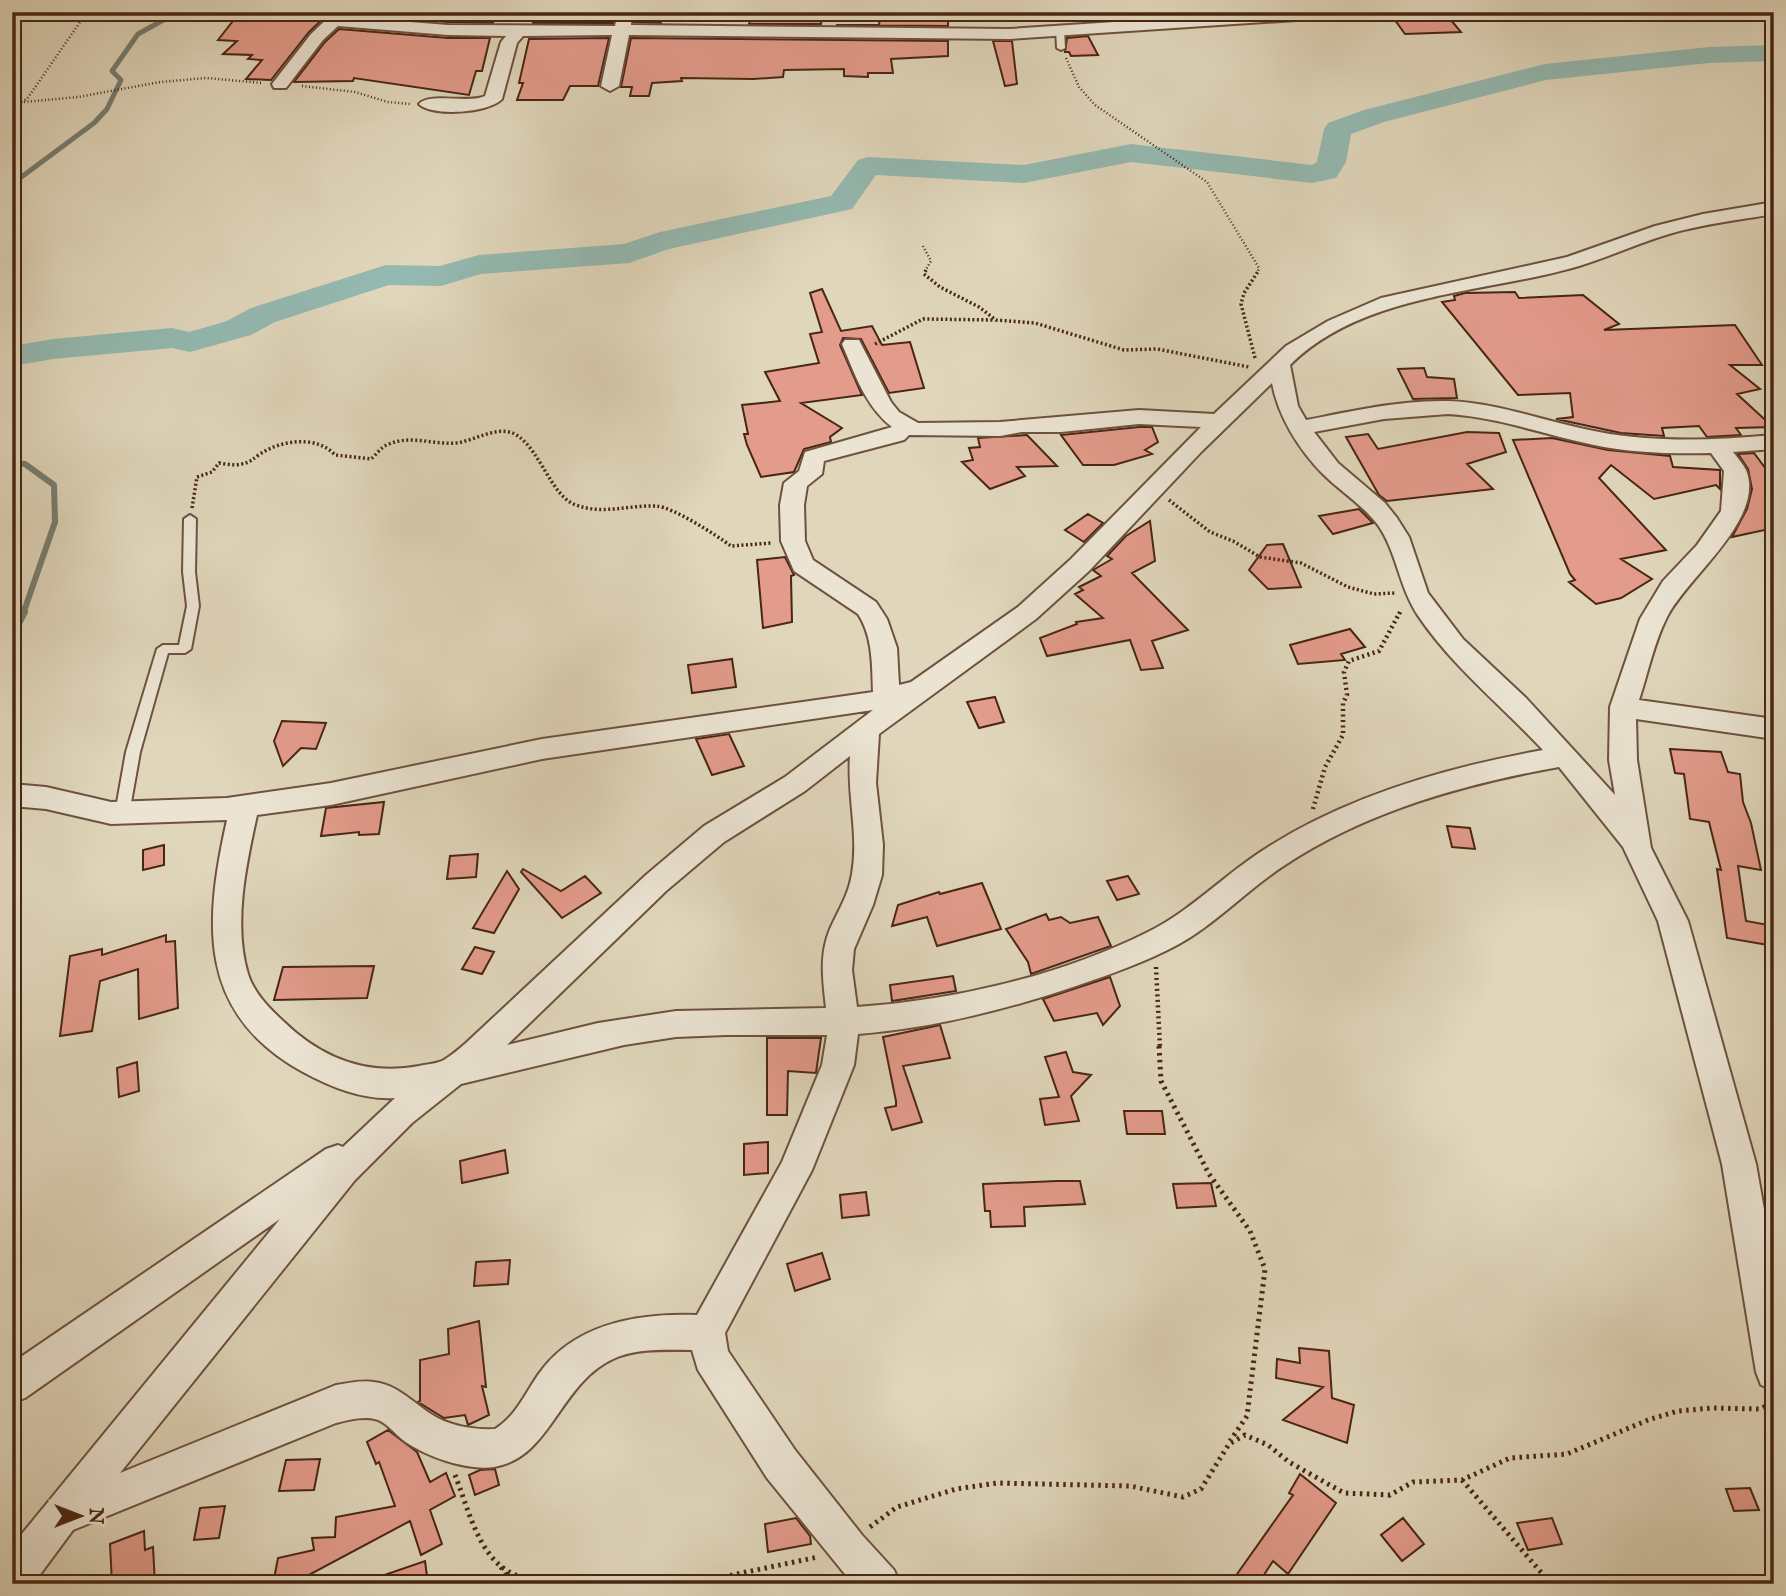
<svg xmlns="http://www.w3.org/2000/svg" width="1786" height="1596" viewBox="0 0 1786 1596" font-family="'IM FELL English',serif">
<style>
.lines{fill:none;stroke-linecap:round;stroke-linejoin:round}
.stream-far2{stroke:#767e72;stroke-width:5}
.stream-far1{stroke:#767e72;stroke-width:6}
.stream{stroke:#767e72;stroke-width:8}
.river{fill:#94b9b1;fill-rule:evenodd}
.building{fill:#e39b8b;stroke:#482613;stroke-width:2}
.lane-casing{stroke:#6e523d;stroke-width:4}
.street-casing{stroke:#6e523d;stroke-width:4}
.path-far3{stroke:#482613;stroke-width:2.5;stroke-dasharray:1 2.5;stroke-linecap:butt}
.path-far2{stroke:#482613;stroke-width:3.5;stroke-dasharray:2 2.5;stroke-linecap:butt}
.path-far1{stroke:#482613;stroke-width:4.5;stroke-dasharray:2 3.5;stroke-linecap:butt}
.path{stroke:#482613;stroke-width:5;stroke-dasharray:2.5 4.5;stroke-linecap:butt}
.lane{fill:#ebe4d3;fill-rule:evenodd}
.street{fill:#ebe4d3;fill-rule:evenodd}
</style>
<rect width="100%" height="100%" fill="#e0d6bb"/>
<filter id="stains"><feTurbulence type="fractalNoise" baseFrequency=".00286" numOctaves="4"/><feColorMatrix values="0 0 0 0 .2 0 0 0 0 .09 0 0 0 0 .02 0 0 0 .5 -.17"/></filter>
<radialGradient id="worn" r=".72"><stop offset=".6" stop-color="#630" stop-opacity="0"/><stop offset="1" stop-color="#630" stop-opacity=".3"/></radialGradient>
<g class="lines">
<path class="stream-far2" d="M 12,184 L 94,123 L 107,109 L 121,80 L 112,71 L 138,34 L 178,12"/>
<path class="stream-far1" d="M 12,463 L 25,464 L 54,485 L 55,522 L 23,614"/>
<path class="stream" d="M 12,635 L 24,612"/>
<path class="river" d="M 1774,45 L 1774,61 L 1709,63 L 1546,80 L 1384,122 L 1351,134 L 1346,162 L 1336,178 L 1312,183 L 1131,162 L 1024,183 L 876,175 L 852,209 L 669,249 L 629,263 L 481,274 L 441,286 L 389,285 L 275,322 L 251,335 L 190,352 L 172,348 L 53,359 L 12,366 L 12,346 L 53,339 L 172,328 L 189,332 L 227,321 L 251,308 L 386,265 L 440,266 L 479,255 L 624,244 L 660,232 L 831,196 L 858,160 L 868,157 L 1024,165 L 1131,144 L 1312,165 L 1317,162 L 1324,129 L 1328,123 L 1364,110 L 1545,64 L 1709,47 Z"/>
</g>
<path class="building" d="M 240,12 L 330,12 L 309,32 L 271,80 L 246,79 L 262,60 L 248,59 L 252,55 L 223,54 L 237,41 L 218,40 Z
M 354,12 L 420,18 L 424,14 L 462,18 L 465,12 L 496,12 L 493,23 L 448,22 L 353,15 Z
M 536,12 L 615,12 L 613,23 L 533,23 Z
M 635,12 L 661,12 L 661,23 L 634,22 Z
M 781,12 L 823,12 L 821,24 L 749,24 L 750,20 L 775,20 L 777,14 Z
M 1445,13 L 1461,32 L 1405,34 L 1392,16 Z
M 948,15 L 948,26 L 836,25 L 879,25 L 880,18 Z
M 339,29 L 448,38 L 490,38 L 482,71 L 476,71 L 469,95 L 354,78 L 353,81 L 294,82 L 325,42 Z
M 1088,36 L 1098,55 L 1071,56 L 1069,52 L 1065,52 L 1067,38 Z
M 609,38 L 598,86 L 570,86 L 563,100 L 517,100 L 523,83 L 519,83 L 529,39 Z
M 631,38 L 948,41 L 948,56 L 891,59 L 893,73 L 868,73 L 868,77 L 844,76 L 844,69 L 784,70 L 783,77 L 753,79 L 681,78 L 682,81 L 652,83 L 649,96 L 630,96 L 632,87 L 621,87 Z
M 993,41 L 1012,41 L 1017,84 L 1005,86 Z
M 822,289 L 841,331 L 872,326 L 882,345 L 910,342 L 924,388 L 889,393 L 861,339 L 843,338 L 840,345 L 862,395 L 801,403 L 842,428 L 830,437 L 831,442 L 804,449 L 794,472 L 761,477 L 747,445 L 744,434 L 748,434 L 742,405 L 780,401 L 765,372 L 819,363 L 810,334 L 822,332 L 810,293 Z
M 1515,292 L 1519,298 L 1583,295 L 1619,324 L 1604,330 L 1735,325 L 1762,365 L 1730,365 L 1760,389 L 1737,394 L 1773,427 L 1736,428 L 1741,435 L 1707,437 L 1699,426 L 1662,428 L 1664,436 L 1621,433 L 1556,419 L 1573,417 L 1570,393 L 1518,395 L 1442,302 L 1455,300 L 1454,296 L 1465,293 Z
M 1424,368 L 1427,377 L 1454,379 L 1457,398 L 1413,399 L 1398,369 Z
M 1139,427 L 1152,427 L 1158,442 L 1145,450 L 1152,454 L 1114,465 L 1083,465 L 1061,435 Z
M 1467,432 L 1499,433 L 1506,452 L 1467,464 L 1493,489 L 1387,501 L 1379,495 L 1346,437 L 1368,434 L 1378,449 Z
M 1027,435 L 1057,466 L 1017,467 L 1025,476 L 990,489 L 962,462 L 973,460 L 969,448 L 980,447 L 978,438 Z
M 1552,438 L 1608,450 L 1670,456 L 1673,467 L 1720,470 L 1720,489 L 1716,485 L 1654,499 L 1611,465 L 1599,478 L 1666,550 L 1621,559 L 1652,579 L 1621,598 L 1596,604 L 1569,582 L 1575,580 L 1570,574 L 1513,440 Z
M 1754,453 L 1766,469 L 1774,466 L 1774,528 L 1732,537 L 1747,509 L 1752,489 L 1748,469 L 1738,454 Z
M 1359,509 L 1373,523 L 1333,534 L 1319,516 Z
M 1088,514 L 1103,523 L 1084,542 L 1065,530 Z
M 1150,521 L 1155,561 L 1132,573 L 1188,630 L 1152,641 L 1163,668 L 1141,670 L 1130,640 L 1047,656 L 1040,638 L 1077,624 L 1076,622 L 1103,618 L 1075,594 L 1083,590 L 1079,587 L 1101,576 L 1093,570 L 1112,559 L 1107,556 L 1126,536 Z
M 1283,544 L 1301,587 L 1268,589 L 1249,570 L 1267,545 Z
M 785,557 L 794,575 L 791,576 L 792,622 L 763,628 L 757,560 Z
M 1350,629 L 1365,647 L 1341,654 L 1345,660 L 1298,664 L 1290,645 Z
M 732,659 L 736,687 L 692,693 L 688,665 Z
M 995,697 L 1004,722 L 979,728 L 967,702 Z
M 282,721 L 326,723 L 316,749 L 301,748 L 283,766 L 274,741 Z
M 729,734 L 744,766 L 712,775 L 696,739 Z
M 1670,749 L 1721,752 L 1728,772 L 1740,774 L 1743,802 L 1751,823 L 1761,870 L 1738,866 L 1746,921 L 1774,926 L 1774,946 L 1727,938 L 1717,869 L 1721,870 L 1709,822 L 1690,819 L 1684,774 L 1675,773 Z
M 384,802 L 379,834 L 359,835 L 359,832 L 321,836 L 326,808 Z
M 1447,826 L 1470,828 L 1475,849 L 1452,847 Z
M 164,845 L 164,865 L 143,870 L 143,850 Z
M 478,854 L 476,877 L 447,879 L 450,856 Z
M 523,869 L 561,891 L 585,876 L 601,893 L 562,918 L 521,872 Z
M 507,871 L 519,889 L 494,933 L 473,928 Z
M 1128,876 L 1139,894 L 1117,900 L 1107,881 Z
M 982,883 L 1001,929 L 937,946 L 927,917 L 892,926 L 898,905 L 939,892 L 940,894 Z
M 1046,914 L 1049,920 L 1061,917 L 1070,923 L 1098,917 L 1111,946 L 1031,974 L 1028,962 L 1006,929 Z
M 166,935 L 166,942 L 175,941 L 178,1008 L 139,1019 L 138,969 L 100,981 L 92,1031 L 60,1036 L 70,956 L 102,949 L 102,955 Z
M 475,947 L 494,952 L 482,974 L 462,969 Z
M 374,966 L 367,998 L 274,1000 L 283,967 Z
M 953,976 L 956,991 L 892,1001 L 890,985 Z
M 1110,977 L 1120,1006 L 1103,1025 L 1097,1013 L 1054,1021 L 1043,999 Z
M 940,1025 L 950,1058 L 903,1066 L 922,1122 L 892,1130 L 885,1108 L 896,1106 L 896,1101 L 883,1037 Z
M 767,1038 L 821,1038 L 816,1073 L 788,1071 L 787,1115 L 767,1115 Z
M 1066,1052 L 1073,1072 L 1091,1075 L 1071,1096 L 1079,1121 L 1045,1125 L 1040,1099 L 1059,1097 L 1045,1057 Z
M 137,1062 L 139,1091 L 119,1097 L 117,1068 Z
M 1124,1111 L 1162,1111 L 1165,1134 L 1127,1134 Z
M 768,1142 L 768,1173 L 744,1175 L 744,1144 Z
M 505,1150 L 508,1173 L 462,1183 L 460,1161 Z
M 1057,1181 L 1080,1181 L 1085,1204 L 1024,1207 L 1025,1226 L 991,1227 L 990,1211 L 985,1211 L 983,1184 Z
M 1211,1183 L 1216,1206 L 1177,1208 L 1173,1184 Z
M 866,1192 L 869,1215 L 842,1218 L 840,1195 Z
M 822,1253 L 830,1279 L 795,1291 L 787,1264 Z
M 510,1260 L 508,1284 L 474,1286 L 476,1262 Z
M 479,1321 L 486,1387 L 482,1386 L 489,1415 L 468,1425 L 465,1415 L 444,1418 L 418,1402 L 420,1401 L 420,1360 L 449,1354 L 448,1329 Z
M 1299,1348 L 1329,1351 L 1332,1398 L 1354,1405 L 1347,1443 L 1283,1420 L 1323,1387 L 1276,1378 L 1277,1359 L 1300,1363 Z
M 388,1430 L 417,1452 L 430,1482 L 446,1473 L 455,1496 L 430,1510 L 442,1544 L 421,1555 L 410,1521 L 292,1584 L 273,1584 L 278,1558 L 314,1550 L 312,1538 L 335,1537 L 336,1517 L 395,1506 L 379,1462 L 376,1464 L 367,1442 Z
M 320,1459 L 314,1490 L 279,1491 L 286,1460 Z
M 495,1469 L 499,1485 L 475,1495 L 469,1475 L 480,1470 Z
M 1300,1474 L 1336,1503 L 1288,1574 L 1273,1561 L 1258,1584 L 1230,1584 L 1293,1495 L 1289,1493 Z
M 1750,1488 L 1759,1510 L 1734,1511 L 1726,1489 Z
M 225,1506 L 219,1538 L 194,1540 L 200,1508 Z
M 796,1518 L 810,1536 L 811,1544 L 768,1552 L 765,1524 Z
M 1403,1518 L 1424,1544 L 1402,1561 L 1381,1535 Z
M 1552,1518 L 1562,1544 L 1528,1550 L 1517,1523 Z
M 144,1531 L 145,1550 L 153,1547 L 155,1584 L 112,1584 L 110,1544 Z
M 425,1561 L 428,1584 L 370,1584 L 370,1580 Z"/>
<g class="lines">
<defs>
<path id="lane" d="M 1060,27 L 1064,29 L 1065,48 L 1061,50 L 1057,48 L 1056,29 Z
M 190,515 L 196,519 L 195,572 L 199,606 L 191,649 L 185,653 L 168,653 L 140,752 L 129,814 L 127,818 L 117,818 L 115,814 L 126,752 L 157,649 L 163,645 L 179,645 L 187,606 L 183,572 L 184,519 Z"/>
<path id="street" d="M 334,12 L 352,12 L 348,17 L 448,25 L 615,26 L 618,12 L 632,12 L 631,25 L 1009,29 L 1265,12 L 1349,12 L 1341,17 L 1009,39 L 629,35 L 619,86 L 610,91 L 601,86 L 612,35 L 523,36 L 517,43 L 502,99 C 489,113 432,117 419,104 C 430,92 467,104 485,96 L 501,42 L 506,36 L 448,35 L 338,26 L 323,40 L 286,88 L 274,88 L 272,84 L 311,34 Z
M 1774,202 L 1774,214 C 1739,220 1703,224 1669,234 C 1638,243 1609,257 1579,266 C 1485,294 1364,292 1290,365 L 1298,406 L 1306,420 C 1353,411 1401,400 1448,401 C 1501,403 1548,423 1599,432 C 1657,443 1715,440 1774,435 L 1774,449 L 1733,452 C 1737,457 1743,464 1746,470 C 1766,519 1687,577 1667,617 C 1654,642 1648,673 1639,700 L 1774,719 L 1774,739 L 1636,719 L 1637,760 L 1651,848 L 1688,921 L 1756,1164 L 1774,1266 L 1774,1390 L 1761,1385 L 1756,1372 L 1722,1164 L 1658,921 L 1623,847 L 1559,767 C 1464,784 1367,811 1285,865 C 1248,889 1218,922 1179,944 C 1146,962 1111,974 1076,986 C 1005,1010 933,1028 858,1034 L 854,1065 L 812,1170 L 725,1333 L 728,1351 L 795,1450 L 862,1535 L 894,1570 L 900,1584 L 853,1584 L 767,1478 L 698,1370 L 692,1350 C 667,1350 636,1348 613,1359 C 559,1384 551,1458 494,1467 C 467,1471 424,1456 403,1440 C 395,1434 388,1424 378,1420 C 366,1415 348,1420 336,1423 L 73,1530 L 33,1584 L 12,1584 L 12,1546 L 280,1219 L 25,1398 L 12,1403 L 12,1363 L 326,1149 L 338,1145 L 343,1147 L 395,1098 C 362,1100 331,1087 303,1072 C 197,1014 204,923 227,820 L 111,824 L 46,809 L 12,806 L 12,784 L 46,787 L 111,802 L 227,798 L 331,783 L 542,739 L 873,692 C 872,665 873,637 858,614 L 794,571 L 781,541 L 780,505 L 784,483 L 799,471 L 805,452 L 892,427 C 865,406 855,374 842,344 L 845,340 L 859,340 L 891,402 L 899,412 L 918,423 L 1000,422 L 1139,410 L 1214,414 L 1286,346 L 1328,321 L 1381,298 L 1567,257 L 1655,226 L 1703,214 ZM 1272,383 C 1278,416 1299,450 1323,474 C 1341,492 1363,505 1378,525 C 1397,552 1399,588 1419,617 C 1453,667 1502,706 1543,750 C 1448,767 1347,796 1265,849 C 1224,875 1192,910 1148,932 C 1060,976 955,1000 857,1007 L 852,970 L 854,949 L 873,905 L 882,875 L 883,845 L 876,783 L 879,734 L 1036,619 L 1089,571 L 1202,451 ZM 1448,414 C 1498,417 1545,435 1594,445 C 1632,453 1672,454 1711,453 L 1724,471 L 1721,511 L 1697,545 L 1663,581 L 1640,619 L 1610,707 L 1609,760 L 1615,795 L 1526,698 L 1463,639 L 1428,593 L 1409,537 L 1397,518 L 1385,503 L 1338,463 L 1314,432 L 1384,419 ZM 1139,424 L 1201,427 L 1071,559 L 1018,607 L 911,682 L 899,685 L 897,648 L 887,619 L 876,602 L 813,560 L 805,541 L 804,505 L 807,486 L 822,474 L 824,461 L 904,440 L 909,435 L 1000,436 L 1022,432 L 1061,432 ZM 873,710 L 785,777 L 704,826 L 646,875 L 466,1043 C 459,1049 452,1055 444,1060 C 437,1064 427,1064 419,1066 C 366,1076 321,1058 283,1021 C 269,1008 254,993 248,974 C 233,924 246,865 257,815 L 331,805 L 542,759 ZM 850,756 C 847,796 859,835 852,874 C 849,894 838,911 830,929 C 819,955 823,981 826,1008 L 676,1011 L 598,1023 L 507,1045 L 666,891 L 724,842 L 805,791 ZM 726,1035 L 827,1035 L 822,1065 L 782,1162 L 697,1315 C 638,1313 574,1323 538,1375 C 525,1394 515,1417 495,1429 C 475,1430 448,1426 431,1414 C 412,1402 398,1385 374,1382 C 362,1380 349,1383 336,1385 L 120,1473 L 355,1180 L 412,1123 L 461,1084 L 624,1045 L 676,1037 Z"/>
</defs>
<use href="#lane" class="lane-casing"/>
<use href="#street" class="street-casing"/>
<path class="path-far3" d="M 1066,58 L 1079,87 L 1095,105 L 1207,182 L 1259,268 L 1258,271
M 302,86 L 355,92 L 388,102 L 410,104
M 24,102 L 78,97 L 160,82 L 206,78 L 262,83
M 12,106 L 27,99 L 87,12
M 923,246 L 931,261 L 925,271"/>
<path class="path-far2" d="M 926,270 L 924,274 L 940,287 L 979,307 L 996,320 L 1035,323 L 1124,350 L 1157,349 L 1249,367
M 875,344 L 923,319 L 995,320
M 1255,358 L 1241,304 L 1244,293 L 1259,270
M 1169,500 L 1210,532 L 1233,541 L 1260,557 L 1301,563 L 1348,587 L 1374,594 L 1395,593
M 192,508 L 197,477 L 212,472 L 219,463 C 226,464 234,466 241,464 C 249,463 253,459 260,454 C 281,440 317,435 335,455 L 371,459 C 376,455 381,447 387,445 C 410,434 433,445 456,443 C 475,441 500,423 518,436 C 541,452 552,497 576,505 C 603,515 628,505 656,506 C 673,507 716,535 731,546 L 771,543
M 1399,614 L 1401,610"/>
<path class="path-far1" d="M 1313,809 L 1325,767 L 1343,735 L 1343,703 L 1347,695 L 1344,672 L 1349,661 L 1379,651 L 1400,612
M 1156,967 L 1160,1048"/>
<path class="path" d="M 1159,1046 L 1161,1081 L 1209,1174 L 1250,1231 L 1265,1269 L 1247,1416 L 1230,1441
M 455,1475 C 467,1505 477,1551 506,1570 C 518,1578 533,1580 547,1584
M 1462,1480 L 1551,1584
M 870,1527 L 897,1507 L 956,1489 L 997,1483 L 1130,1486 L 1183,1497 L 1201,1489 L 1229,1444 L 1245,1435 L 1268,1445 L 1289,1462 L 1344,1493 L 1390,1495 L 1413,1482 L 1462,1480 L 1510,1458 L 1567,1454 L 1648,1420 L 1678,1411 L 1712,1408 L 1760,1409 L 1774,1402
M 501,1567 L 512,1584
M 654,1584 L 694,1583 L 818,1557"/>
<use href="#lane" class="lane"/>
<use href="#street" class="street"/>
</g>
<rect width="1786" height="1596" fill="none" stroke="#e0d6bb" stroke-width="42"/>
<rect x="14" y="14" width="1758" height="1568" fill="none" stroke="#482613" stroke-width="3.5"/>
<rect x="21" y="21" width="1744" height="1554" fill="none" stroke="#482613" stroke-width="2"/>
<g transform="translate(80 1516) rotate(90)" stroke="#ebe4d3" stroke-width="5" paint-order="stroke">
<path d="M0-5L12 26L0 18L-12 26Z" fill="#482613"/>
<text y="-10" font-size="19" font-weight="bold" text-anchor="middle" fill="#482613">N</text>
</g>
<rect width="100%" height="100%" filter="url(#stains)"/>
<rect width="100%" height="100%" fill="url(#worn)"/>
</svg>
